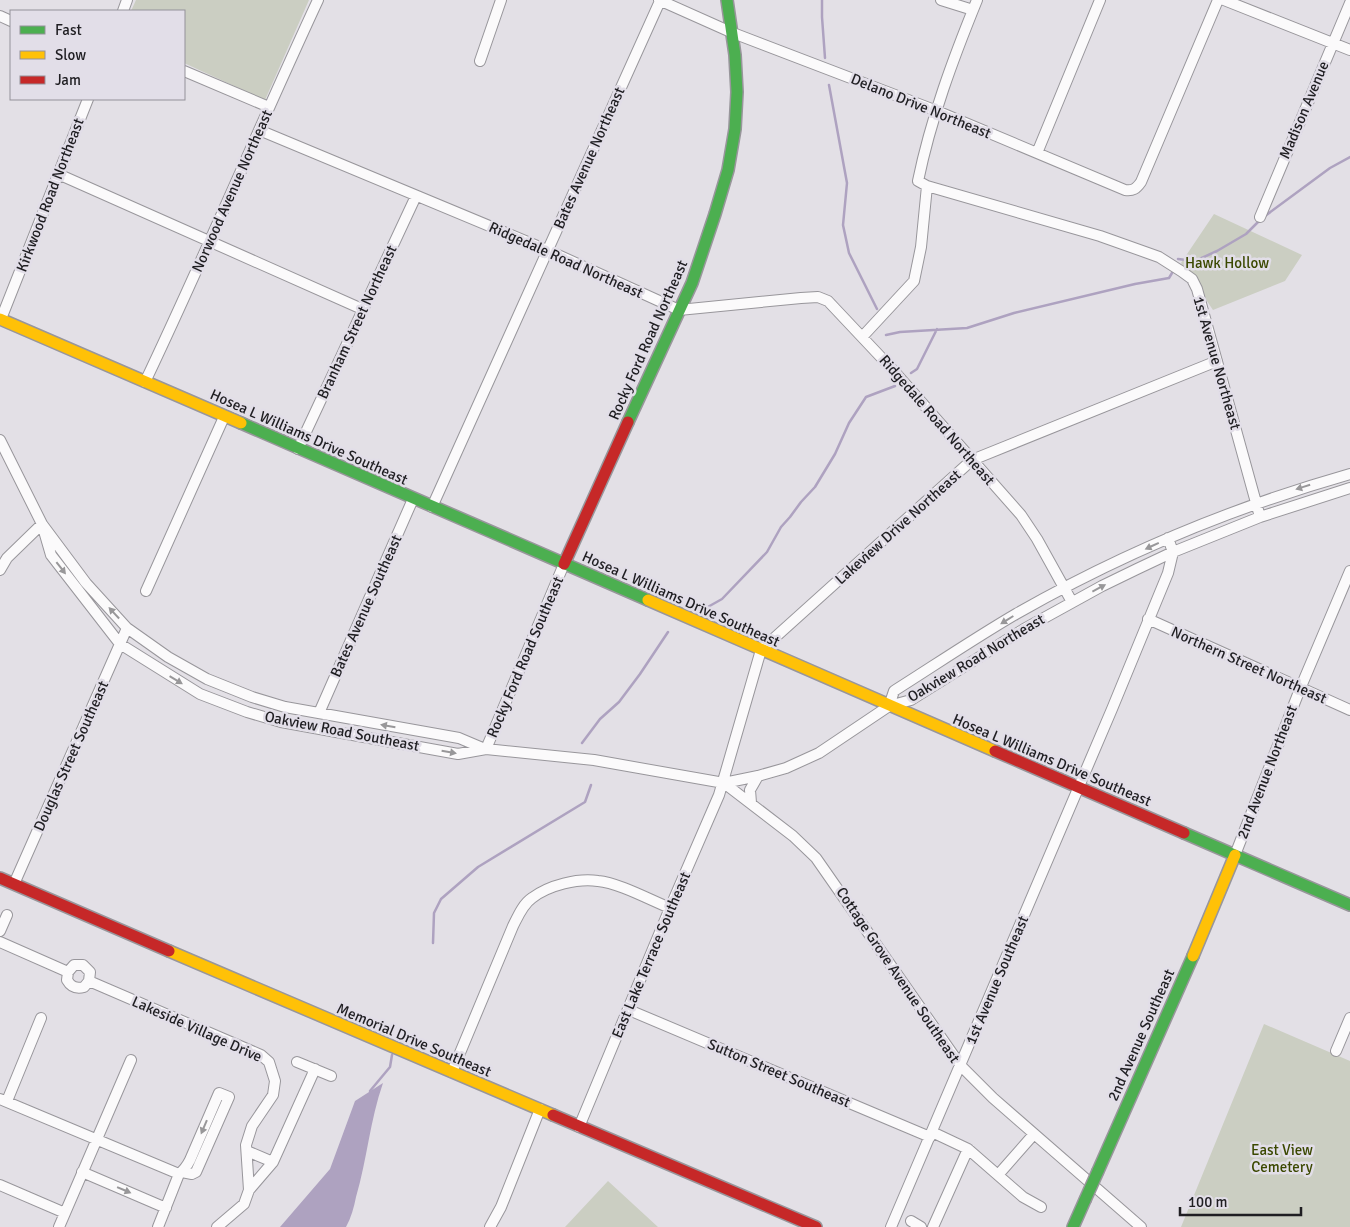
<svg xmlns="http://www.w3.org/2000/svg" width="1350" height="1227" viewBox="0 0 1350 1227" font-family="Signika,sans-serif">
<style>
.green{fill:#cbcec2}
.water{fill:#aea2c0}
.lines{fill:none;stroke-linecap:round;stroke-linejoin:round}
.stream{stroke:#aea2c0;stroke-width:2.5}
.street-casing{stroke:#98969b;stroke-width:12}
.fast-casing{stroke:#98969b;stroke-width:14}
.slow-casing{stroke:#98969b;stroke-width:14}
.jam-casing{stroke:#98969b;stroke-width:14}
.street{stroke:#fbfafb;stroke-width:10}
.fast{stroke:#4caf50;stroke-width:11}
.slow{stroke:#ffc107;stroke-width:11}
.jam{stroke:#c62828;stroke-width:11}
.fast-bridge-casing{stroke:#98969b;stroke-width:14;stroke-linecap:butt}
.fast-bridge{stroke:#4caf50;stroke-width:11}
.oneway{fill:#989799}
.labels{text-anchor:middle;dominant-baseline:central;stroke-width:5;stroke-linejoin:round;paint-order:stroke}
.street-label{font-size:15px;fill:#1f1e22;stroke:#e2dee8}
.park-label{font-size:15px;fill:#3b4801;stroke:#e2dee8}
</style>
<rect width="100%" height="100%" fill="#e3e0e6"/>
<path class="green" d="M 136,0 L 309,0 L 265,100 L 184,63 L 184,11 L 131,11 Z
M 1214,214 L 1302,255 L 1285,281 L 1213,310 L 1181,263 Z
M 1264,1024 L 1350,1061 L 1350,1227 L 1181,1227 Z
M 608,1181 L 658,1227 L 565,1227 Z"/>
<path class="water" d="M 383,1083 C 370,1120 367,1160 356,1197 C 354,1207 351,1218 346,1227 L 280,1227 L 330,1169 L 355,1101 Z"/>
<g class="lines">
<path class="stream" d="M 822,0 L 822,17 L 825,58
M 829,85 L 847,183 L 843,225 L 849,253 L 877,309
M 1265,216 L 1330,168 L 1350,157
M 1178,259 L 1195,261 L 1217,251 L 1246,234 L 1261,219
M 886,335 L 900,332 L 967,328 L 1014,313 L 1135,284 L 1169,278 L 1172,273
M 911,373 L 917,369 L 937,329
M 706,608 L 722,599 L 767,552 L 781,527 L 790,517 L 801,502 L 815,487 L 835,454 L 849,423 L 866,397 L 895,386
M 582,743 L 600,719 L 619,702 L 640,674 L 668,632
M 433,943 L 434,913 L 441,899 L 478,867 L 585,802 L 591,785
M 370,1091 L 390,1067 L 392,1055"/>
<defs>
<path id="street" d="M 659,0 L 733,33 L 937,111 L 1125,190 C 1133,191 1136,189 1141,182 L 1218,0
M 941,0 L 973,10
M 1224,0 L 1350,50
M 123,11 L 127,0
M 0,16 L 11,21
M 480,61 L 501,0
M 184,71 L 269,107
M 259,130 L 547,250 L 679,310 L 801,298 L 818,297 L 828,301 L 893,370 L 1021,515 L 1037,539 L 1072,602
M 1037,153 L 1100,0
M 58,174 L 362,309
M 927,186 L 1100,236 L 1159,257 L 1181,271 L 1192,279 L 1197,289 L 1260,517
M 1260,217 L 1350,3
M 1,319 L 88,99
M 863,336 L 914,281 L 921,247 L 927,186 L 918,181 C 931,118 953,59 977,0
M 145,382 C 205,256 259,127 318,0
M 0,440 L 42,524 L 86,583 L 127,628 L 168,657 L 207,679 L 252,697 L 285,707 L 459,738 L 485,749
M 298,449 L 416,196
M 432,507 L 660,1
M 42,524 L 51,555 L 120,644 L 200,694 L 247,712 L 281,722 L 458,754 L 486,749 L 594,760 L 724,783 L 758,776 L 786,768 L 819,753 L 889,706 L 911,700 L 1024,629 L 1102,586 L 1137,569 L 1173,552 L 1260,517 L 1350,488
M 0,570 L 7,558 L 42,524
M 146,591 L 224,417
M 1148,619 L 1350,710
M 889,706 L 894,691 C 935,665 975,638 1016,614 C 1121,554 1234,507 1350,474
M 319,713 L 413,499
M 486,749 L 564,564
M 724,783 L 793,836 L 816,858 L 961,1066 L 993,1098 L 1141,1227
M 751,803 L 750,790 L 758,776
M 1235,855 L 1300,689 L 1350,571
M 14,884 L 127,628
M 0,931 L 7,915
M 0,942 L 68,972 L 74,965 L 83,965 L 90,972 L 89,981 L 261,1055 L 269,1062 L 275,1081 L 273,1095 L 252,1126 L 246,1145 L 249,1190
M 68,972 L 67,980 C 71,987 76,989 84,987 L 89,981
M 629,1010 L 930,1137
M 1336,1051 L 1350,1018
M 297,1062 L 331,1076
M 452,1072 L 513,926 C 518,916 523,904 532,898 C 549,885 578,878 598,881 C 619,883 650,900 670,908
M 0,1099 L 179,1174 L 158,1227
M 7,1101 L 41,1018
M 579,1127 L 670,908 L 719,795 L 761,650 L 972,460 L 1217,361
M 932,1132 L 968,1149 L 1023,1197 L 1041,1207
M 247,1151 L 273,1162
M 82,1172 L 166,1208
M 179,1174 C 184,1170 187,1166 190,1160 L 219,1093 L 229,1097 L 196,1172 L 192,1174 L 182,1172
M 998,1175 L 1034,1134
M 0,1185 L 65,1213
M 911,1221 L 921,1227
M 59,1227 L 131,1060
M 217,1227 L 244,1204 L 249,1190 L 273,1162 L 315,1069
M 490,1227 L 501,1207 L 540,1109
M 891,1227 L 1112,709 L 1168,573 L 1173,552 L 1168,538
M 933,1227 L 968,1149"/>
<path id="fast" d="M 628,422 L 692,283 L 715,214 L 728,170 L 735,129 L 737,92 L 735,55 L 727,0
M 241,423 L 648,600
M 1184,833 L 1350,905
M 1098,1171 L 1193,956
M 1073,1227 L 1085,1200"/>
<path id="slow" d="M 0,319 L 241,423
M 648,600 L 995,751
M 169,951 L 553,1115
M 1193,956 L 1235,855"/>
<path id="jam" d="M 564,564 L 628,422
M 995,751 L 1184,833
M 0,878 L 169,951
M 553,1115 L 816,1227"/>
</defs>
<use href="#street" class="street-casing"/>
<use href="#fast" class="fast-casing"/>
<use href="#slow" class="slow-casing"/>
<use href="#jam" class="jam-casing"/>
<use href="#street" class="street"/>
<use href="#fast" class="fast"/>
<use href="#slow" class="slow"/>
<use href="#jam" class="jam"/>
<defs>
<path id="fast-bridge" d="M 1085,1200 L 1098,1171"/>
</defs>
<use href="#fast-bridge" class="fast-bridge-casing"/>
<use href="#fast-bridge" class="fast-bridge"/>
</g>
<defs><path id="oneway-solid" d="M-6-.8H1V-3.2L6.5 0L1 3.2V.8H-6Z" transform="scale(1.25)"/></defs>
<g class="oneway">
<use href="#oneway-solid" transform="translate(1303 487) rotate(163)"/>
<use href="#oneway-solid" transform="translate(1152 546) rotate(155)"/>
<use href="#oneway-solid" transform="translate(61 568) rotate(52)"/>
<use href="#oneway-solid" transform="translate(1099 588) rotate(-28)"/>
<use href="#oneway-solid" transform="translate(114 613) rotate(-133)"/>
<use href="#oneway-solid" transform="translate(1007 620) rotate(148)"/>
<use href="#oneway-solid" transform="translate(176 680) rotate(31)"/>
<use href="#oneway-solid" transform="translate(388 726) rotate(-170)"/>
<use href="#oneway-solid" transform="translate(449 752) rotate(10)"/>
<use href="#oneway-solid" transform="translate(204 1127) rotate(113)"/>
<use href="#oneway-solid" transform="translate(124 1190) rotate(23)"/>
</g>
<g class="labels">
<g class="street-label">
<text transform="translate(921 106) rotate(22)">Delano Drive Northeast</text>
<text transform="translate(1304 110) rotate(-67)">Madison Avenue</text>
<text transform="translate(589 158) rotate(-66)">Bates Avenue Northeast</text>
<text transform="translate(232 191) rotate(-66)">Norwood Avenue Northeast</text>
<text transform="translate(50 195) rotate(-69)">Kirkwood Road Northeast</text>
<text transform="translate(566 260) rotate(24)">Ridgedale Road Northeast</text>
<text transform="translate(357 322) rotate(-65)">Branham Street Northeast</text>
<text transform="translate(648 340) rotate(-66)">Rocky Ford Road Northeast</text>
<text transform="translate(1217 363) rotate(74)">1st Avenue Northeast</text>
<text transform="translate(937 420) rotate(49)">Ridgedale Road Northeast</text>
<text transform="translate(309 437) rotate(24)">Hosea L Williams Drive Southeast</text>
<text transform="translate(898 527) rotate(-42)">Lakeview Drive Northeast</text>
<text transform="translate(681 599) rotate(24)">Hosea L Williams Drive Southeast</text>
<text transform="translate(366 606) rotate(-66)">Bates Avenue Southeast</text>
<text transform="translate(525 657) rotate(-67)">Rocky Ford Road Southeast</text>
<text transform="translate(976 658) rotate(-31)">Oakview Road Northeast</text>
<text transform="translate(1249 665) rotate(24)">Northern Street Northeast</text>
<text transform="translate(342 731) rotate(11)">Oakview Road Southeast</text>
<text transform="translate(71 756) rotate(-66)">Douglas Street Southeast</text>
<text transform="translate(1052 760) rotate(23)">Hosea L Williams Drive Southeast</text>
<text transform="translate(1267 772) rotate(-69)">2nd Avenue Northeast</text>
<text transform="translate(651 955) rotate(-67)">East Lake Terrace Southeast</text>
<text transform="translate(898 975) rotate(56)">Cottage Grove Avenue Southeast</text>
<text transform="translate(997 980) rotate(-67)">1st Avenue Southeast</text>
<text transform="translate(197 1029) rotate(24)">Lakeside Village Drive</text>
<text transform="translate(1141 1035) rotate(-66)">2nd Avenue Southeast</text>
<text transform="translate(414 1040) rotate(23)">Memorial Drive Southeast</text>
<text transform="translate(779 1073) rotate(23)">Sutton Street Southeast</text>
</g>
<g class="park-label">
<text x="1227" y="263">Hawk Hollow</text>
<text x="1282" y="1150">East View<tspan x="1282" dy="17">Cemetery</tspan></text>
</g>
</g>
<rect x="10" y="10" width="175" height="90" fill="#e2dee8" stroke="#949199"/>
<rect x="20" y="26" width="25" height="8" fill="#4caf50" stroke="#949199"/>
<text x="55" y="35" font-size="15" fill="#1f1e22">Fast</text>
<rect x="20" y="51" width="25" height="8" fill="#ffc107" stroke="#949199"/>
<text x="55" y="60" font-size="15" fill="#1f1e22">Slow</text>
<rect x="20" y="76" width="25" height="8" fill="#c62828" stroke="#949199"/>
<text x="55" y="85" font-size="15" fill="#1f1e22">Jam</text>
<path d="M1180 1207v8h121v-8" fill="none" stroke="#1f1e22" stroke-width="2.5"/>
<text x="1188" y="1207" font-size="15" fill="#1f1e22" stroke="#e2dee8" stroke-width="4" paint-order="stroke">100 m</text>
</svg>
